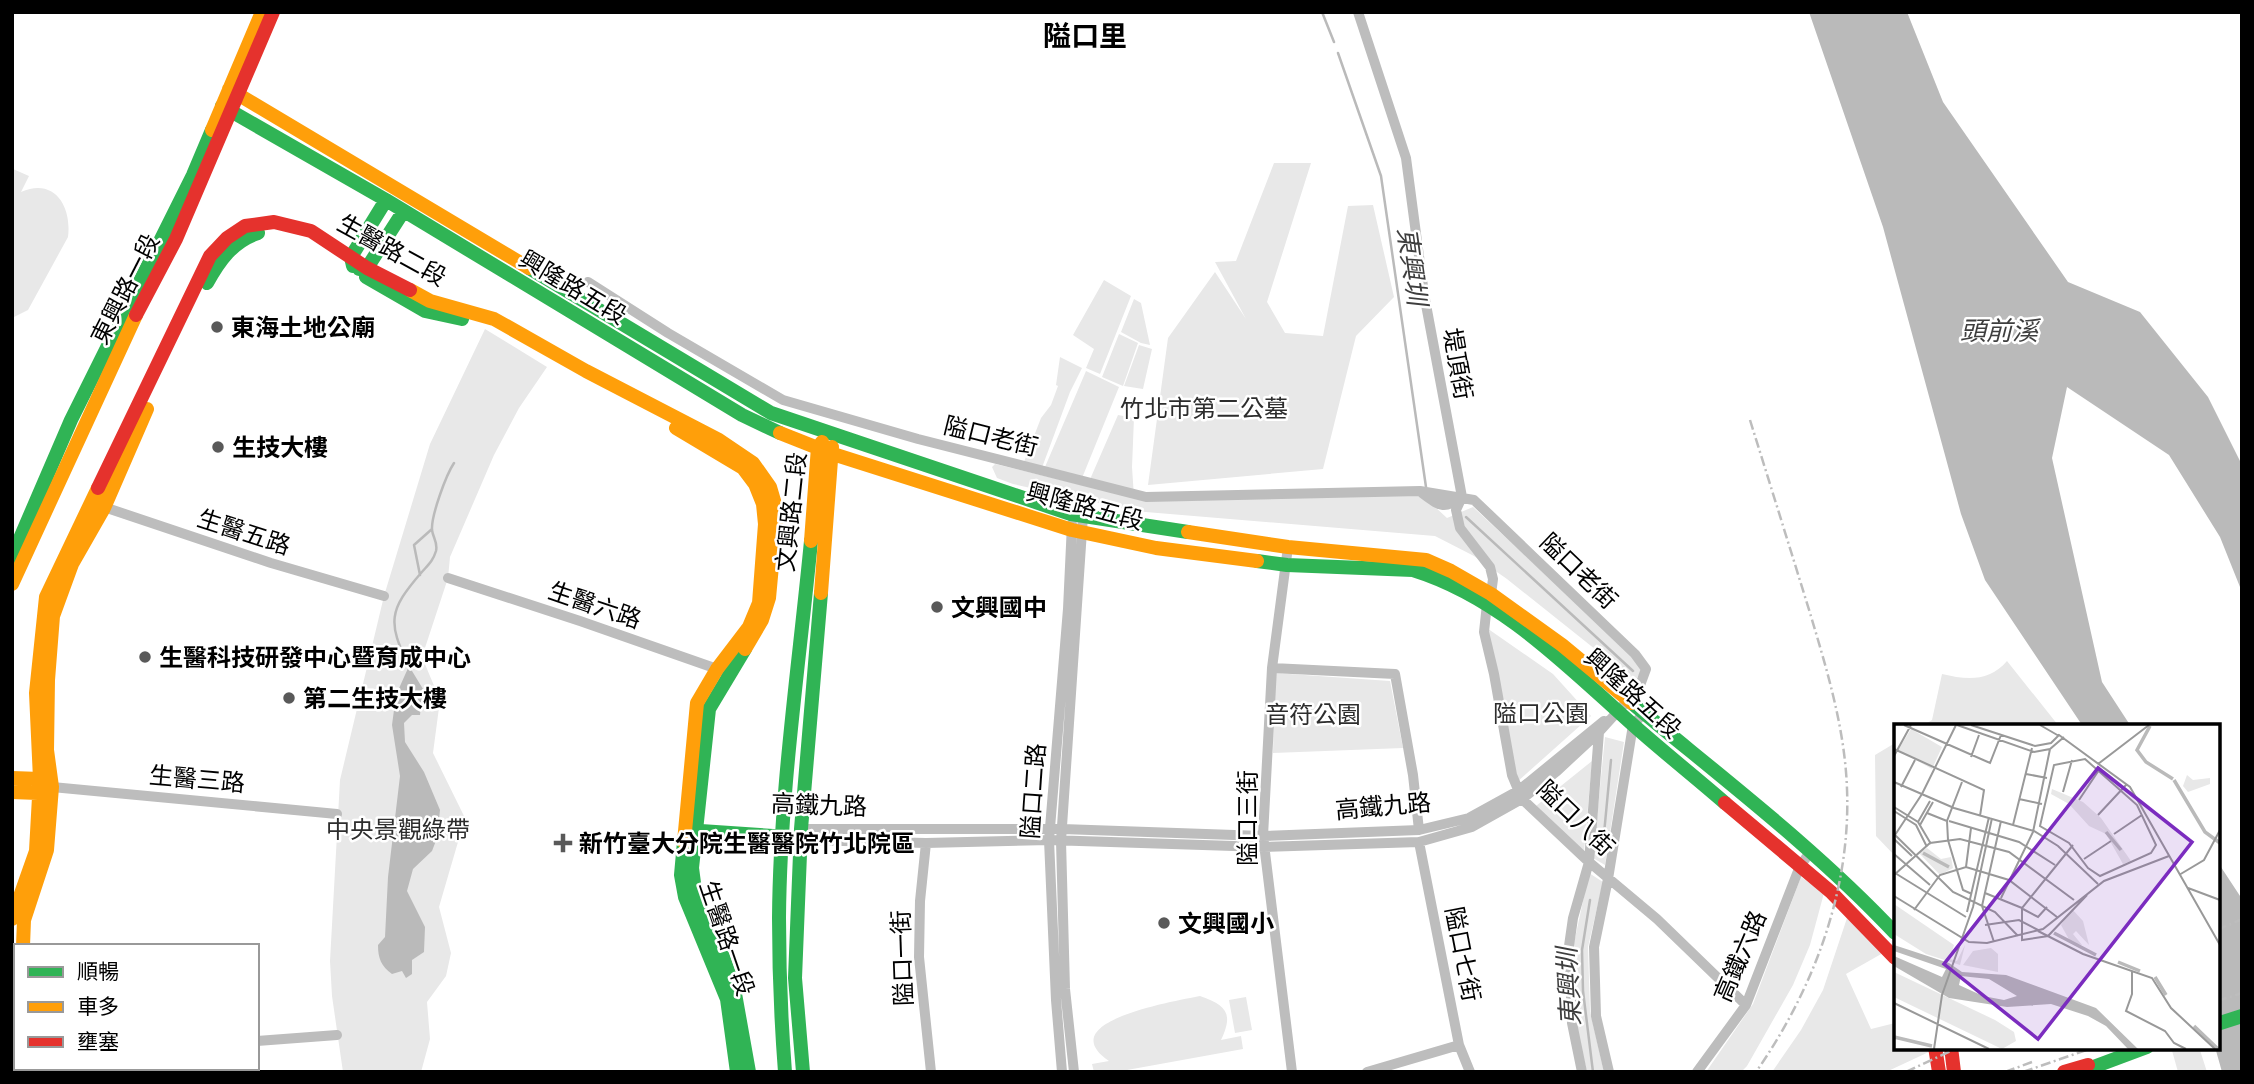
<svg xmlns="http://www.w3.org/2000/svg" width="2254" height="1084" viewBox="0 0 2254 1084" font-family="Jost,'Noto Sans TC',sans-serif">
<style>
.green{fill:#e8e8e8}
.water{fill:#bababa}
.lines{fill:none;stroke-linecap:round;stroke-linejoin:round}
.stream{stroke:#bababa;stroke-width:2.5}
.street{stroke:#bdbdbd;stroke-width:10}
.fast{stroke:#30b455;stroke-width:14}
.slow{stroke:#ff9f0a;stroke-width:14}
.jam{stroke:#e5322d;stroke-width:14}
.rail{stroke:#bdbdbd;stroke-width:2.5;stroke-dasharray:10 3.5 2 3.5;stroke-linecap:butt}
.poi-dot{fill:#595959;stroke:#fff;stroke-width:2.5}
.labels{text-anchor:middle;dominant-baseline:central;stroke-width:5;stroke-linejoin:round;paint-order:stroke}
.street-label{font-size:24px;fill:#000;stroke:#fff}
.poi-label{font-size:24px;font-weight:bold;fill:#000;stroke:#fff;text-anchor:start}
.park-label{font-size:24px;fill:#2d2d2d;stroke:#fff}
.water-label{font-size:26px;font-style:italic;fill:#3e3e3e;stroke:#fff}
.quarter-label{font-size:28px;font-weight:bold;fill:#000;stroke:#fff}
.inset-river{fill:none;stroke:#bababa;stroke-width:3.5}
.inset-road{fill:none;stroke:#999;stroke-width:2}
.view{fill:#7b2cbf;fill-opacity:0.15;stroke:#7b2cbf;stroke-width:3.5}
.inset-edge{fill:none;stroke:#000;stroke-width:3.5}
</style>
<rect width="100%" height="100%" fill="#fff"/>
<path class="green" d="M 1274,163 L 1311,163 L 1267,302 L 1285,333 L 1323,336 L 1348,206 L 1373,205 L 1394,297 L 1356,336 L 1323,469 L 1148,485 L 1168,338 L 1215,272 L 1246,319 L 1215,262 L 1236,261 Z
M 13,169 L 29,176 L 21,192 C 54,177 72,206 68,237 L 28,310 L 12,318 Z
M 1104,280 L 1131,296 L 1100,374 L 1086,368 L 1094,349 L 1073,335 Z
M 1134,299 L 1141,303 L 1150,345 L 1141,343 L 1121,332 Z
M 485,329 L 547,367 L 519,408 L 494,455 L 450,557 L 448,578 L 422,657 L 440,700 L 433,753 L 465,818 L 439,907 L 451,953 L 446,976 L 427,1002 L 430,1039 L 421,1072 L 343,1072 L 332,996 L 330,961 L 340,780 L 384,596 L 430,444 Z
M 1119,334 L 1138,343 L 1123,386 L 1102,377 Z
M 1139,345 L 1152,349 L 1143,389 L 1124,386 Z
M 1060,357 L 1082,368 L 1070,392 L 1040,473 L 1022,467 L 1041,418 L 1051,405 L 1058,386 L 1056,385 Z
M 1086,371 L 1119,387 L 1080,483 L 1042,474 Z
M 1118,415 L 1134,418 L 1132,467 L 1134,497 L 1088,484 Z
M 995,464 L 1147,501 L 1421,494 L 1447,518 L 1473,507 L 1632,655 L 1642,670 L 1635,681 L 1507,579 L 1474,556 L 1435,536 L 1134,511 L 1013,484 L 997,478 L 992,467 Z
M 1484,626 L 1553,674 L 1591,716 L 1517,782 Z
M 2007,661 L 2058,725 L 1924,725 L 1932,720 L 1942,674 C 1967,680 1989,682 2007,661 Z
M 1275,673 L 1390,681 L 1403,748 L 1273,753 Z
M 1605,737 L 1624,742 L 1605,865 L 1593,858 Z
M 1895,743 L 1895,856 L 1876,836 L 1875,755 Z
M 1592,761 L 1584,852 L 1536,806 Z
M 1589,873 L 1603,882 L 1588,947 L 1590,1011 L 1604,1072 L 1587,1072 L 1577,1029 L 1574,943 Z
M 1801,877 L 1824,893 L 1810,945 L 1793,985 L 1747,1066 L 1741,1072 L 1706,1072 L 1753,1004 Z
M 1847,918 L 1883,953 L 1846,974 L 1871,1029 L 1895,1023 L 1895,1047 L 1930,1047 L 1931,1051 L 1886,1072 L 1772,1072 L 1801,1030 L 1823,990 Z
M 1200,996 C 1226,1005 1234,1013 1221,1040 L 1241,1036 L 1243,1049 L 1116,1072 L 1094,1072 L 1092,1064 L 1109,1061 C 1050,1021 1177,1001 1200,996 Z
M 1246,997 L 1252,1030 L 1235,1033 L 1229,1000 Z
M 2171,1047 L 2199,1047 L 2207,1072 L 2178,1072 Z"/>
<path class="water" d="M 1809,12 L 1907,12 L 1943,102 L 2068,282 L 2140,312 L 2208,397 L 2242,465 L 2242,592 L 2220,537 L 2169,455 L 2067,387 L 2052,458 L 2102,682 L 2130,725 L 2082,725 L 1985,580 L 1961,514 L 1883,227 Z
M 409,666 L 423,689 L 420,715 L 412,715 L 404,723 L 405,742 L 424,772 L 440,810 L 437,838 L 432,851 L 413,869 L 407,891 L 425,927 L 424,952 L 412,960 L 412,974 L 406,978 L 402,971 L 392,974 C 381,966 378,958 378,945 L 385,937 L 388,877 L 400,776 L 392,725 L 396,695 Z
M 2217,861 L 2242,899 L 2242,1072 L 2222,1072 L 2215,1047 L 2217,1047 Z"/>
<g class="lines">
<path class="stream" d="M 1322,12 L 1334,42
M 1338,53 L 1381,176 L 1426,487
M 1466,517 L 1633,671
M 420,575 L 414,545 L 432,529
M 409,666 C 387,622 389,610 421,573 C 428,565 433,561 436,551 C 438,542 433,538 432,530 C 431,516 446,475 454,463
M 1602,855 L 1611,760
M 1590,900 L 1582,950 L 1583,991 L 1593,1072"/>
<path class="street" d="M 1358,12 L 1406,158 L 1424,294 L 1462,497 L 1456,510 L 1460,528 L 1490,567 L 1493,579 L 1491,594 L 1487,604 L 1484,632 L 1494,674 L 1512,775 L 1522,799 L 1589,862 L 1657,919 L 1746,1005
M 588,282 L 668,333 L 783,400 L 918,439 L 1146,497 L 1420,491 L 1474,500 L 1635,654 L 1646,669 L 1639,688 L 1599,732 L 1557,771 L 1522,799 L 1472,827 L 1419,842 L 1264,847 L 1049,840 L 926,843 L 802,840
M 1422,493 C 1439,505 1443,511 1462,497
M 98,505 L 271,563 L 384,596
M 1288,547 L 1272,668 L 1263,836 L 1292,1072
M 448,578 L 580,621 L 723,671
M 1272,668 L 1395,674 L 1413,775 L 1419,830
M 52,787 L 337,814
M 801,829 L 1062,829 L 1263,836 L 1419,830 L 1469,818 L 1518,791 L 1604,721
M 1419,842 L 1459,1045 L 1470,1072
M 926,843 L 920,901 L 919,957 L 931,1072
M 257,1041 L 337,1035
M 12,1061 L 16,1061
M 1062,1072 L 1056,1000 L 1049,840 L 1068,609 L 1072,524
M 1074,1072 L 1065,989 L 1061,841 L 1083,516
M 1367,1072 L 1459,1045
M 1582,1072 L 1572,1023 L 1569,946 L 1573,918 L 1589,862 L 1599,732
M 1609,1072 L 1596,1016 L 1594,947 L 1608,879 L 1633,725 L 1643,714
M 1697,1072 L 1746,1005 L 1800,866 L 1811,851"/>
<path class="fast" d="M 222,106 L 386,200 L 742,415 L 780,433
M 353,266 L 351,257 L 386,200
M 529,268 L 771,413 L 1071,514 L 1188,532
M 359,269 L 367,268 L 403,212
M 366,277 L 425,311 L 462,319
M 207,283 C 219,261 233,241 258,233
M 12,557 L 71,420 L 193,175 L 212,130
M 1257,561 L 1287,565 L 1413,570 C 1500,597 1565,664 1631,723 C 1661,750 1694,776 1725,803
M 745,649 L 709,709 L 692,868 L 696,898 L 723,957 L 734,988 L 749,1072
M 1632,703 C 1721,777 1815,848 1895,933
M 686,830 L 788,837
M 684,842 L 681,875 L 685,897 L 727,999 L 737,1072
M 2217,1024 L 2242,1016
M 785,1072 C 781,1020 779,969 779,918 C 780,792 799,666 811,541
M 803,1072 L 795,978 L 801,829 L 821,593
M 2080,1072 L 2147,1047"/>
<path class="slow" d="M 229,89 L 529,268
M 212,130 L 262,12
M 410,290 L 430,301 L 494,319 L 586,371 L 719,440 L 753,463 L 770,487 L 777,511 L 769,598 L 762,620 L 745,649
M 676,428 L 743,468 L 755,484 L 763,504 L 765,524 L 759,603 L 749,627 L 717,669 L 697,703 L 684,842
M 780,433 L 833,454 L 1072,530 L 1156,548 L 1257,561
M 1188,532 L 1288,547 L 1426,560 L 1451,571 L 1491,594 L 1562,645 L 1632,703
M 811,541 L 818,447 L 822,442
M 12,584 L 136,315
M 821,593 L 832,447
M 12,778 L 40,779 L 45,783
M 12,792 L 38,793 L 44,790
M 12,919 L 36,851 L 40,779 L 36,693 L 46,597 L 98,488
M 23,946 L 24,920 L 47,850 L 52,787 L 47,750 L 48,680 L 53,616 L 72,564 L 104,508 L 147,409
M 20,1068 L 20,1072"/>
<path class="jam" d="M 136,315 L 176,239 L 273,12
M 98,488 L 210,256 L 227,238 L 245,226 L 274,222 L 311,231 L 367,268 L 410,290
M 1725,803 L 1831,892 L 1895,958
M 1935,1047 L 1939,1072
M 1951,1047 L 1954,1072
M 2064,1072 L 2088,1065"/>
<path class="rail" d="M 1750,420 C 1770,484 1790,548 1810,613 C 1827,670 1845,729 1847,789 C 1851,891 1813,990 1756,1072
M 2217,930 L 2242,919
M 2217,1001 L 2242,993
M 1906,1072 L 1959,1047
M 2005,1072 L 2032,1062
M 2023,1072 L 2095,1047"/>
</g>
<g class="poi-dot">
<circle cx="217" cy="327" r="7"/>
<circle cx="218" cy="447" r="7"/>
<circle cx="937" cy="607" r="7"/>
<circle cx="145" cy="657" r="7"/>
<circle cx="289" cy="698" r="7"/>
<path d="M559.5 832.5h7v7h7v7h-7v7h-7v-7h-7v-7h7z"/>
<circle cx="1164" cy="923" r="7"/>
</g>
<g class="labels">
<g class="street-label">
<text transform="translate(392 250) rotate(29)">生醫路二段</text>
<text transform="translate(573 287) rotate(31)">興隆路五段</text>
<text transform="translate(125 289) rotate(-63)">東興路一段</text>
<text transform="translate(1458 364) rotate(80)">堤頂街</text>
<text transform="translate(991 436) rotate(14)">隘口老街</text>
<text transform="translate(1085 506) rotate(15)">興隆路五段</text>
<text transform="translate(791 512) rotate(-84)">文興路二段</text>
<text transform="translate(244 532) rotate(18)">生醫五路</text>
<text transform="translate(1579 571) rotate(44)">隘口老街</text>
<text transform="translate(595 605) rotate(19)">生醫六路</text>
<text transform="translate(1633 693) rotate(42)">興隆路五段</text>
<text transform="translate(197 779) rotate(5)">生醫三路</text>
<text transform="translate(1033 791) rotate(-86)">隘口二路</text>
<text transform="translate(819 805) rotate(2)">高鐵九路</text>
<text transform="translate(1383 806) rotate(-5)">高鐵九路</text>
<text transform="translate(1247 818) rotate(-90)">隘口三街</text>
<text transform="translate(1576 818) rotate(44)">隘口八街</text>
<text transform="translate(727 938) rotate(71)">生醫路一段</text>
<text transform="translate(1463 954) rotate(79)">隘口七街</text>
<text transform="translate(1740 956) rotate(-67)">高鐵六路</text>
<text transform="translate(902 958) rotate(-92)">隘口一街</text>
</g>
<g class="poi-label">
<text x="231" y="327">東海土地公廟</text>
<text x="232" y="447">生技大樓</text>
<text x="951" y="607">文興國中</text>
<text x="159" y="657">生醫科技研發中心暨育成中心</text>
<text x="303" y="698">第二生技大樓</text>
<text x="579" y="843">新竹臺大分院生醫醫院竹北院區</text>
<text x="1178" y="923">文興國小</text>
</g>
<g class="park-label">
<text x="1204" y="408">竹北市第二公墓</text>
<text x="1541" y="713">隘口公園</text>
<text x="1313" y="714">音符公園</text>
<text x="398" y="829">中央景觀綠帶</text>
</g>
<g class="water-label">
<text transform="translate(1412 266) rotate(82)">東興圳</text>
<text x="1999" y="331">頭前溪</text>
<text transform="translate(1569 987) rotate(-93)">東興圳</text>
</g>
<g class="quarter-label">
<text x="1085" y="36">隘口里</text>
</g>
</g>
<g transform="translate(1894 724)">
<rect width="326" height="326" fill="#fff"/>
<path d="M 17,5 L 48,23 L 38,45 L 4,26 ZM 293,51 L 299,56 L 316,54 L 316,60 L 294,68 L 289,62 ZM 158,65 L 189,78 L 207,94 L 237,137 L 229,140 L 212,110 L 195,102 L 175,80 L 157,70 ZM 33,124 L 47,135 L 57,133 L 59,144 L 46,151 L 25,129 ZM 0,180 L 60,221 L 56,235 L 63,237 L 71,221 L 66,241 L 32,230 L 0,210 ZM 178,185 L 189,197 L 195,221 L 182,207 L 179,210 L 188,221 L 177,219 L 167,201 ZM 97,224 L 104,230 L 104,248 L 69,241 L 79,227 ZM 0,248 L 101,296 L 120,308 L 122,317 L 108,325 L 0,273 Z" fill="#e8e8e8"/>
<path d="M 0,221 L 55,239 L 68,248 L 112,251 L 202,284 L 244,325 L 234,325 L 212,302 L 194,292 L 157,280 L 113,283 L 55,274 L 0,242 L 0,232 L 48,253 L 52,245 L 0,227 ZM 67,252 L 95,255 L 123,272 L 110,276 L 89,272 L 65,261 Z" fill="#bababa" fill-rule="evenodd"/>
<path class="inset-river" d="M 256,2 L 243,26 L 252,38 L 279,55M 280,56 L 311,108 L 326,119M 212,108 L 227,126M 29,129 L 55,143M 160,209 L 202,231M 224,238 L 246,247M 261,253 L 272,271M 300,302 L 324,325M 0,313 L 38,322"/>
<path class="inset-road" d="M 10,1 L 96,39 L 107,11M 63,1 L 140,28 L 156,25 L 170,13M 77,1 L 141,22 L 157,19 L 165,11 L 236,63 L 326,221M 146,1 L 165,12M 0,25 L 90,66 L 86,92M 0,32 L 17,1M 77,33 L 85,11M 191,35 L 243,81 L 262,121 L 257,129 L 206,152 L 194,144 L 175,119 L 146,102 L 160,41 ZM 204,40 L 255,1M 132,50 L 153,54M 0,58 L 60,84 L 140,107 L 164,122 L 204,160M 68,58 L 53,97 L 54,116 L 69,166 L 78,170M 7,63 L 21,36M 169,68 L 178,36M 125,75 L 148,80M 185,76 L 205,46M 0,83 L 24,98 L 37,120M 0,87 L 22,101 L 33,123M 33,89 L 53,97M 204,91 L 232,61M 55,97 L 125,118 L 161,141M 24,98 L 36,77M 26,101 L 39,78M 119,101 L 138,24M 0,110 L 59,168 L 101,188 L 124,212M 220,110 L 248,91M 1,111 L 28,70 L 62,1M 0,115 L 18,132M 179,121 L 128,184 L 128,216 L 154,212 L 193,171M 0,130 L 36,161M 190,135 L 217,117M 72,143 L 77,104M 1,149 L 72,193M 0,151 L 36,119 L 66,115 L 115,128 L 180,176M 285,151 L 310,136 L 326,106M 294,164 L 326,176M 91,169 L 128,184M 0,172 L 75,218 L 93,219 L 149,205 L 210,157 L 275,132M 107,174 L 139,108 L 156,25M 129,185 L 144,193 L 153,183M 20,186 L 46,151 L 72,143 L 115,156 L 163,193M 73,188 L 95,93M 91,201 L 125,196 L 144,206M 144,207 L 189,230 L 258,254 L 277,284 L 321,325M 100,218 L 88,182 L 107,97M 238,247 L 238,270 L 232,287 L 271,307 L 280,319 L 292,325M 0,279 L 95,325M 40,325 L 48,271 L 79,183 L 98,94"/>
<path class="view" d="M 204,44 L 298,118 L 144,315 L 50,240 Z"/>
<rect width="326" height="326" class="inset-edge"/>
</g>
<rect width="2254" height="1084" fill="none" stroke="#000000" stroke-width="28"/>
<rect x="14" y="944" width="245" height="126" fill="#ffffff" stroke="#999999" stroke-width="2"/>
<rect x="28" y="967" width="35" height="10" fill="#30b455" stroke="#999999" stroke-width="2"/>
<text x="77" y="979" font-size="21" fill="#000000">順暢</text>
<rect x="28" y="1002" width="35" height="10" fill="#ff9f0a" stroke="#999999" stroke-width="2"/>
<text x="77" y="1014" font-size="21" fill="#000000">車多</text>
<rect x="28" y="1037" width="35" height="10" fill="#e5322d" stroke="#999999" stroke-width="2"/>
<text x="77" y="1049" font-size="21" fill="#000000">壅塞</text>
</svg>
